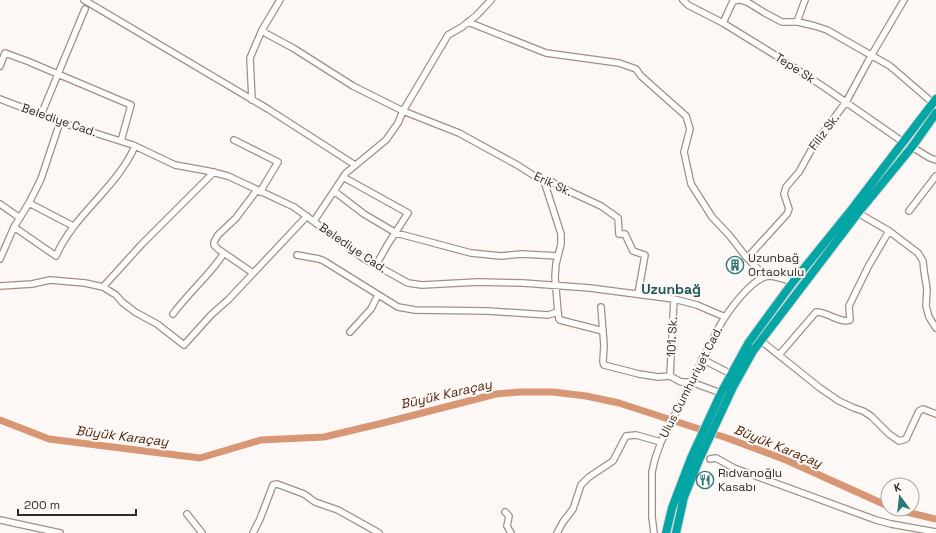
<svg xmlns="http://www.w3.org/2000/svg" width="936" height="533" viewBox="0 0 936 533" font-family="'Space Grotesk',sans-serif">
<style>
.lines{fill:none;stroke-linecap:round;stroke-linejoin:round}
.river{stroke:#d79774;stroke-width:7}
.minor-casing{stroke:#a48e83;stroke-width:8}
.highway-casing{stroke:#d6d5d4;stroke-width:10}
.minor{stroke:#fff;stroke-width:5.5}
.highway{stroke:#04a5a5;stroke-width:8}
.labels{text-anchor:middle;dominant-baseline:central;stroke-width:4;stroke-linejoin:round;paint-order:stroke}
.street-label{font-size:12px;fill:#342b26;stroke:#fdf8f6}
.poi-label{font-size:12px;fill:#342b26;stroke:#fdf8f6;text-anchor:start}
.water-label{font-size:13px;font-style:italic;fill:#4d2309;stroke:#fdf8f6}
.quarter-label{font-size:14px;font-weight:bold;fill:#1c5858;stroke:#fdf8f6}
</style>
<rect width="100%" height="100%" fill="#fdf8f6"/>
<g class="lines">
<path class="river" d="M 0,420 L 49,439 L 200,458 L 261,440 L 324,437 L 383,423 L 496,394 L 520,392 L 553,392 L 586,396 L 619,403 L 727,438 L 786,460 L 888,506
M 894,509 L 936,519"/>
<defs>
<path id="minor" d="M 84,0 L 268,109 L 355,165
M 683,0 L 688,5 L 723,23 L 775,55 L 824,87 L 903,142
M 741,0 L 749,3 L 765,13 L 782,22 L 798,22 L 815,26 L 827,30 L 890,66 L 933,103
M 468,22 L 546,53 L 619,63 L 636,69 L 641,76 L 686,116 L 690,129 L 684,152 L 691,184 L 712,217 L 729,235 L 747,258 L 758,269 L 769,276
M 797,22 L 805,0
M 723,23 L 733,1 L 739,0
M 262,30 L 267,34 L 293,48 L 353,86 L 403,111 L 459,133 L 519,166 L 542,181 L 551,181 L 558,186 L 601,206 L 618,218 L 619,234 L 625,234 L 633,251 L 645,255 L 638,294
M 0,66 L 5,53 L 27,61 L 131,105 L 121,141
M 0,99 L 60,122 L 133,145 L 175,165 L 208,171 L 228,176 L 294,207 L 363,258 L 408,283 L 422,285 L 478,282 L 523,283 L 590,288 L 674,299 L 697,305 L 725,317
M 252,100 L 250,58 L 262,30 L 280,0
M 41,115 L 85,9
M 234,140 L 278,162 L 260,192
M 912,147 L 930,158 L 936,160
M 343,177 L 408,213 L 388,244 L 376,265
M 334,191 L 364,214 L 396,233 L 471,253 L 501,256 L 522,254 L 558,256
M 29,203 L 73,226
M 0,204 L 20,218
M 909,211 L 936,176
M 858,213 L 889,231 L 918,253 L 923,261 L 924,271 L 927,289 L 926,306 L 929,317 L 936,328
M 314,221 L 346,173 L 386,140 L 398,123 L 403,111 L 448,35 L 462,27 L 477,15 L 491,0
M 14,227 L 56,256 C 74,214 117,188 135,146
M 297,255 L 319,259 L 324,261 L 398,307 L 415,310 L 488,311 L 548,315 L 558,312 L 555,277 L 556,264 L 561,244 L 561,234 L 544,181
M 747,258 L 787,214 L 789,209 L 784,194 L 786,187 L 799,172 L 814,145 L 846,102 L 871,56 L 904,0
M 0,259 L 14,227 L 29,203 L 41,179 L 60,122
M 253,273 L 218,249 L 214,245 L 214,242 L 218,235 L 236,218 L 257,190
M 0,286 L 32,284 L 50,280 L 85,283 L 103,287 L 116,295 L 122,302 L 135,312 L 157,324 L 184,345 L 211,315 L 229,299 L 307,216
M 103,287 L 142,244 L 214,172
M 601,307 L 604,345 L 603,362 L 604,365 L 639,374 L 658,377 L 670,376 L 681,382 L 691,382 L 721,393
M 558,312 L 559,319 L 560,320 L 603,331
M 173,314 C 189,292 210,275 224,253
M 350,332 L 371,309 L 378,295
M 760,340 L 820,388 L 839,401 L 854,408 L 863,411 L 871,416 L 889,434 L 899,441 L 906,439 L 919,411 L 923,409 L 936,414
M 779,355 L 816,312 C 826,311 840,324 850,320 L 849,306 L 868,267 L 889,231
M 702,359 L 731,374
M 670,376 L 674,299
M 710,459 L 716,458 L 734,468 L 876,520 L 891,524 L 936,532
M 505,512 L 509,516 L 507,526 L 511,533
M 187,514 L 202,533
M 0,520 L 60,533
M 253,533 L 260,519 L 273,485 L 277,484 L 304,494 L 315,502 L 338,510 L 379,533
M 557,533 L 563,522 L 573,509 L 581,485 L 589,477 L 613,461 L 626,436 L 636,435 L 661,442
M 654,533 L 652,517 L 652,472 L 655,459 L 661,442 L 719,327 C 727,313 751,278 769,276 C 776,276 786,280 793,282"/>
<path id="highway" d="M 666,533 L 672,508 L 691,458 L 721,393 L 749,342 L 793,282 L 852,209 L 936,99
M 676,533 L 684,497 L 699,460 L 733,387 L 753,351 L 858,213 L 912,147 L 936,113"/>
</defs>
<use href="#minor" class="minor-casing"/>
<use href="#highway" class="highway-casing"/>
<use href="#minor" class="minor"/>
<use href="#highway" class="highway"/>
</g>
<defs>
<symbol id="building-ring" viewBox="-11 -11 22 22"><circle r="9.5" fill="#fdf8f6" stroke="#2d7777" stroke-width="1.5"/><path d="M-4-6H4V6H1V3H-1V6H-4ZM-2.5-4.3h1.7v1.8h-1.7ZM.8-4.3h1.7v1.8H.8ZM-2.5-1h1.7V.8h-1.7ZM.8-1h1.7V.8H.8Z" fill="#2d7777"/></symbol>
<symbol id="restaurant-ring" viewBox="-11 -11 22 22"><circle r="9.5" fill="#fdf8f6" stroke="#2d7777" stroke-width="1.5"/><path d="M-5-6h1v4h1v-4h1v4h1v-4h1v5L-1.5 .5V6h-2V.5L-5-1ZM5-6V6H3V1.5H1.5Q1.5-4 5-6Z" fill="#2d7777"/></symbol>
</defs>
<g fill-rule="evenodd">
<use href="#building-ring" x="725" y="255" width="20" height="20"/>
<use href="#restaurant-ring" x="695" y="470" width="20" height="20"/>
</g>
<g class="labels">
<g class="street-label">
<text transform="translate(795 68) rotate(33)">Tepe Sk</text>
<text transform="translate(59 120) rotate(19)">Belediye Cad.</text>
<text transform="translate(824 132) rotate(-53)">Filiz Sk.</text>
<text transform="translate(553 184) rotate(25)">Erik Sk.</text>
<text transform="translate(353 248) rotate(34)">Belediye Cad.</text>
<text transform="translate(672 337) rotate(-87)">101. Sk.</text>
<text transform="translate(691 382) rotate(-63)">Ulus Cumhuriyet Cad.</text>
</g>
<g class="poi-label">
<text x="748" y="258">Uzunbağ<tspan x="748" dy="14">Ortaokulu</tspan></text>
<text x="718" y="473">Rıdvanoğlu<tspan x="718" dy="14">Kasabı</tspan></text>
</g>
<g class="water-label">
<text transform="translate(446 394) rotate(-13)">Büyük Karaçay</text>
<text transform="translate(122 436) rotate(7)">Büyük Karaçay</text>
<text transform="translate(778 446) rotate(22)">Büyük Karaçay</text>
</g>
<g class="quarter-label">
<text x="671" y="289">Uzunbağ</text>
</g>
</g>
<g transform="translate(900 497) rotate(345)"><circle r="19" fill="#fdf8f6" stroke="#ada6a3"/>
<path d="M0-3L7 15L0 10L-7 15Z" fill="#2d7777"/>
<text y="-6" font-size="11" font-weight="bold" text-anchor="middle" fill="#342b26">K</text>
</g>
<path d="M18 509v6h118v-6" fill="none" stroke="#342b26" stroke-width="2"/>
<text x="24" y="509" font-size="12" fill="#342b26" stroke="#fdf8f6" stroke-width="3" paint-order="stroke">200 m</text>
</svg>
